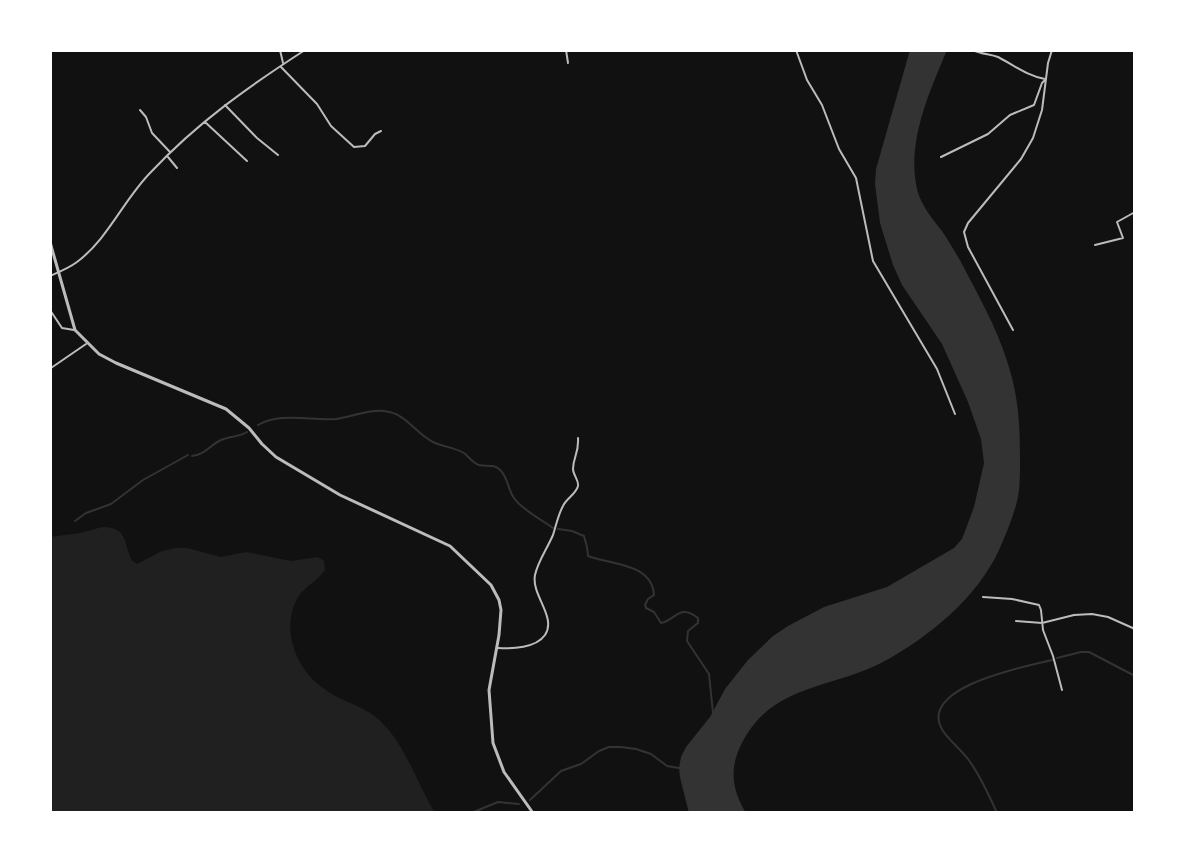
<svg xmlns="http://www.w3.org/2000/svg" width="1185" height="863" viewBox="0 0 1185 863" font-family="'Libre Baskerville',serif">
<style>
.green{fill:#202020}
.water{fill:#333}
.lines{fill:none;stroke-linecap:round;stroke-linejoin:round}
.stream{stroke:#333;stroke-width:2}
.minor{stroke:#bcbcbc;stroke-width:2}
.tertiary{stroke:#bcbcbc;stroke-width:3}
</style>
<rect width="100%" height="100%" fill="#111"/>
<path class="green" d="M 102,527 C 128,527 123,542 132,561 L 137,564 L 162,551 L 175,548 L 187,548 L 221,557 L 246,552 L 291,561 L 318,557 L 324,561 L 325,570 C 317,582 302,587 296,601 C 281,631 297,670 323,688 C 339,701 362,705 377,718 C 404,741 417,783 435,813 L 50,813 L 50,537 L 80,533 Z"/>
<path class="water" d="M 910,50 L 947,50 C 930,91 908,138 916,184 C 919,203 931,217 942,231 C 949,241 955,252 961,262 C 977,293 997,328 1007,361 C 1019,397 1020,426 1020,463 C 1020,476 1020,492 1016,505 C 1012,520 1005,536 999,550 C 977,598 929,637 883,662 C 832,689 770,684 741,745 C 729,769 732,790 746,813 L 689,813 L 680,777 L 679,768 L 681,757 L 686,747 L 710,717 L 725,689 L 748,660 L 773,636 L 788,626 L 824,607 L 887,587 L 954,548 L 962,539 L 974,507 L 984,463 L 981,439 L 968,402 L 942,344 L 902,285 L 893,265 L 880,223 L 875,184 L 876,169 Z"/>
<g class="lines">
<path class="stream" d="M 258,425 C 281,412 311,421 336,419 C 352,417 368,409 384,411 C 407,413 416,435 435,443 C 445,447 456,448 464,453 C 469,457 473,463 479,465 C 487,467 494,463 501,471 C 508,478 508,490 514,498 C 521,509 542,520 553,528
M 192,456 C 205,455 210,445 221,440 C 230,436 239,437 247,432
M 75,521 L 86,513 L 111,504 L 143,480 L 188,455
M 558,529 L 572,531 L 584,536 L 587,547 L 588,556 C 611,565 652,563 654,595 L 648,599 L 645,605 L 646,608 L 654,612 L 661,623 C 676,620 679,603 698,618 L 698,623 L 688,631 L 687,641 L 709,674 L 713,713
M 1057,658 L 1081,652 L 1089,652 L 1135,676
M 530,800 L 561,771 L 581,764 L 599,751 L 609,747 L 621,747 L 636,749 L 651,754 L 667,766 L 679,768
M 471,813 L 498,802 L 519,804
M 997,813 C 989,795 980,775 968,759 C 960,749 950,741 943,731 C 915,687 1027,666 1052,660"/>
<path class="minor" d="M 280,50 L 283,63
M 566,50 L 568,63
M 796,50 L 807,80 L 822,105 L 839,149 L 856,178 L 873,261 L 937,369 L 955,414
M 973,50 C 981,54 989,54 998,57 C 1014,65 1027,76 1045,79
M 281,67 L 317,104 L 331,126 L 354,147 L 365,146 L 375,134 L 381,131
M 225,105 L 257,138 L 278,155
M 140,110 L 146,117 L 152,133 L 170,152
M 205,122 L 247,161
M 168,157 L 177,168
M 941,157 L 988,134 L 1010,115 L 1034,105 L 1042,83 L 1045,80
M 1095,245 L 1123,238 L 1117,222 L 1135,212
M 50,276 C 59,272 69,268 77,262 C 108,239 124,199 151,172 C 198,122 248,87 305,50
M 50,310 L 62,328 L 74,330
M 1013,330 L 968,247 L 964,232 L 968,223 L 1021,159 L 1033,138 L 1042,110 L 1048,63 L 1052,50
M 51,368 L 86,344
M 983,597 L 1012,599 L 1039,605 L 1041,610 L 1043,630 L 1053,656 L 1062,690
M 1016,621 L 1042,623 L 1074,615 L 1092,614 L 1108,617 L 1135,629
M 498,648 C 512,649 536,648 545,635 C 557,617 531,595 535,575 C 538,561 547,549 553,535 C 556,526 558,515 563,506 C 566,499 576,494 578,486 C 579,480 573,475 573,469 C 573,457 579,454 578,438"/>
<path class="tertiary" d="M 50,242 L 75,330 L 99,354 L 116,363 L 226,409 L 249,428 L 262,444 L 276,457 L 340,495 L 450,546 L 491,585 L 499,600 L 501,610 L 499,635 L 489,690 L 493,743 L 504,772 L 533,813"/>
</g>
<rect width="1185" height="863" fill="none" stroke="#ffffff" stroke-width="104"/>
</svg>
